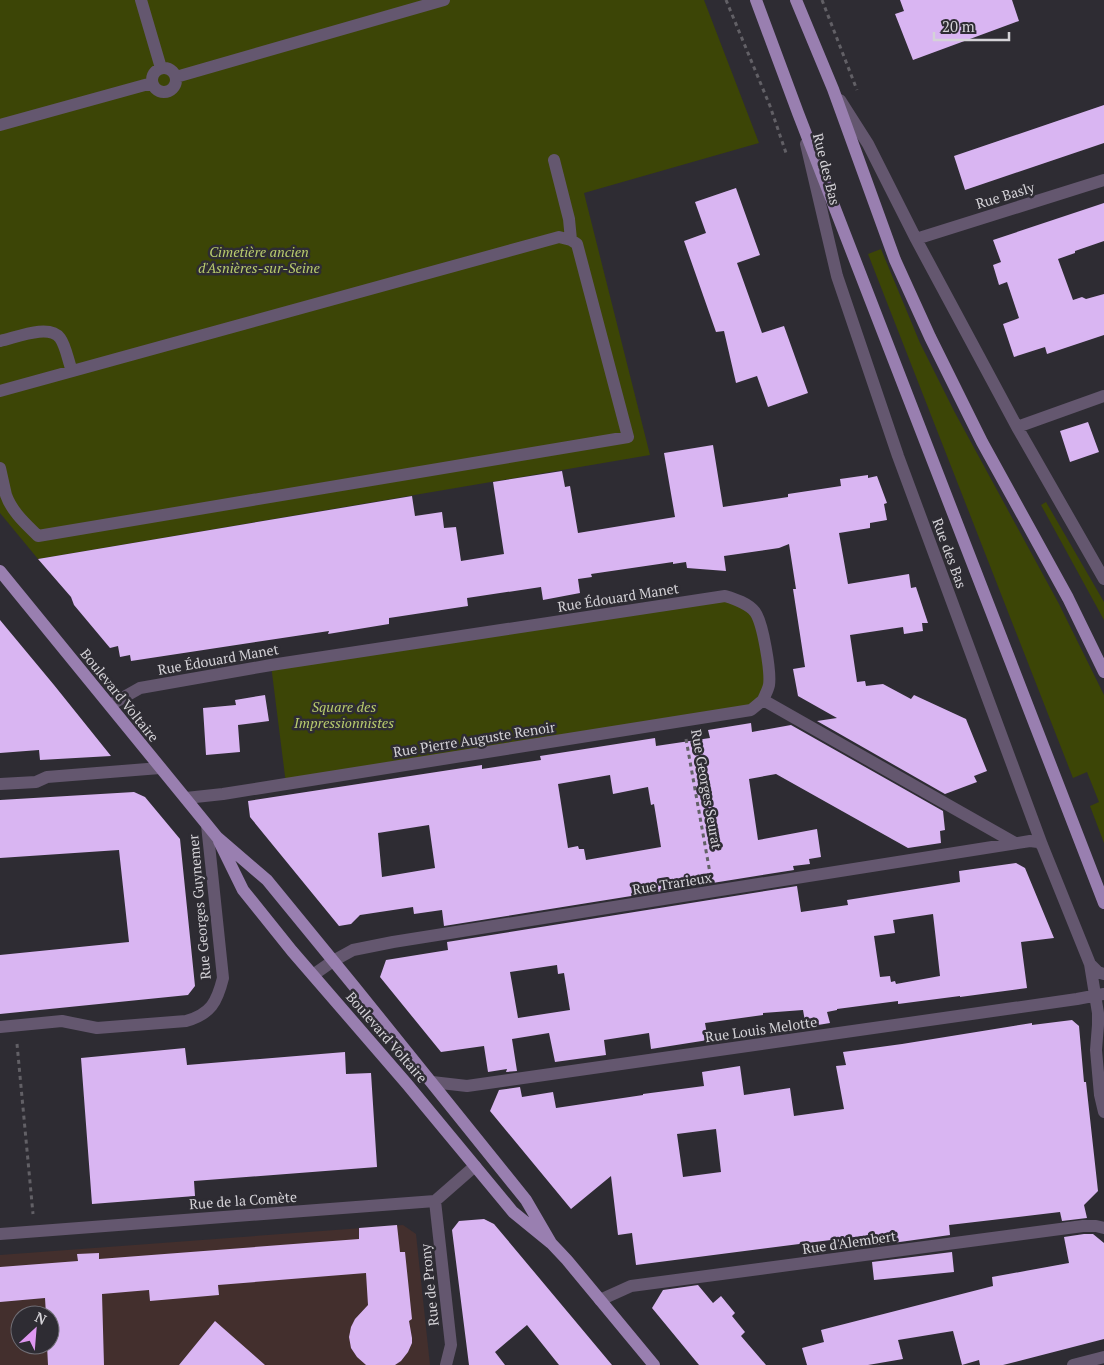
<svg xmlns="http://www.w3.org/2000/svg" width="1104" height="1365" viewBox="0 0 1104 1365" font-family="'PT Serif',serif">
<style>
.education{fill:#432f2d;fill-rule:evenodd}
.green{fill:#3c4506}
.building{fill:#d9b5f2;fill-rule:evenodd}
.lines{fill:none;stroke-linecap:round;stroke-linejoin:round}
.path{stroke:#626066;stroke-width:3;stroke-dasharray:4 4;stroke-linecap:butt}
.minor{stroke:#64576f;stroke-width:12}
.major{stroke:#997fb0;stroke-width:12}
.labels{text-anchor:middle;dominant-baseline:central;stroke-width:5;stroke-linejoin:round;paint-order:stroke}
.street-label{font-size:14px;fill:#d4d2d7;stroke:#2e2c33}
.park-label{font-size:14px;font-style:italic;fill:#b9cc6e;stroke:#2e2c33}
</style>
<rect width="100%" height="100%" fill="#2e2c33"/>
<path class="education" d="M 403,1225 L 416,1234 L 430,1365 L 0,1365 L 0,1255 ZM 20,1315 L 50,1315 L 50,1345 L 20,1345 Z"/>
<path class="green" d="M 0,0 L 704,0 L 759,143 L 584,193 L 650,455 L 38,559 L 0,513 Z
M 881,249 L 920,343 L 954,411 L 1059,604 L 1104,695 L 1104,843 L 1090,806 L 1099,802 L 1087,772 L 1073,778 L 868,254 Z
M 1046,502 L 1104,602 L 1104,620 L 1041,505 Z
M 725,596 L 756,613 L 769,686 L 751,710 L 286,784 L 271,665 Z"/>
<path class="building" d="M 900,0 L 1012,0 L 1019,21 L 913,60 L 895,14 L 904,11 Z
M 1104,105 L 1104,143 L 965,190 L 954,156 Z
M 736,188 L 760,255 L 737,263 L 762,333 L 784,326 L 808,393 L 768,407 L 757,376 L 736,383 L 724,331 L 716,332 L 684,241 L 706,233 L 695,202 Z
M 1104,203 L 1104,241 L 1075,251 L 1075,253 L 1058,259 L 1073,300 L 1082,297 L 1086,299 L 1104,294 L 1104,335 L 1047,354 L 1045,347 L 1014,357 L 1003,324 L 1019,318 L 1007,282 L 999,285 L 993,265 L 1001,262 L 993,240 Z
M 1088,422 L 1099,452 L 1070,462 L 1060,431 Z
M 713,445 L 723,507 L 788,497 L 788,494 L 841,486 L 840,479 L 868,475 L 868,478 L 877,476 L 887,503 L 884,504 L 887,520 L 870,523 L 870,528 L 839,533 L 848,584 L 909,574 L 911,588 L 916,587 L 928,623 L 922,623 L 923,631 L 904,634 L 903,627 L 850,635 L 857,682 L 865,681 L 866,686 L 883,684 L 911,699 L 914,695 L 966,719 L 987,771 L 974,776 L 977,782 L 945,794 L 817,721 L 837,718 L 798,696 L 793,669 L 805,667 L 793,589 L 796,589 L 789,544 L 779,548 L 724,556 L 726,571 L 687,568 L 686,562 L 673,564 L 673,562 L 591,574 L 592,577 L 578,579 L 580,593 L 543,600 L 541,587 L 467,598 L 468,606 L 389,618 L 389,624 L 328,634 L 329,631 L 131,661 L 130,655 L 120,657 L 118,646 L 110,648 L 74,605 L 71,597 L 38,559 L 412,496 L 415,516 L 442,512 L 444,528 L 456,527 L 461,561 L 504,554 L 493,482 L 562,471 L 565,487 L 570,486 L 578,533 L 675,517 L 664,453 Z
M 0,620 L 54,685 L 111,756 L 40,760 L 39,750 L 0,753 Z
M 265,695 L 269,721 L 238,725 L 240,752 L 206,755 L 203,708 L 236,705 L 235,700 Z
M 751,723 L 752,732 L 791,725 L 943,811 L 945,830 L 940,831 L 941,843 L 908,848 L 776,774 L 749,779 L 758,840 L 817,829 L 821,857 L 809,859 L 810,864 L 793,866 L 794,870 L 444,926 L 442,910 L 414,914 L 413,907 L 360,915 L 351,924 L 339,926 L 250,817 L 248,801 L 482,765 L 482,769 L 541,760 L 540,756 L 655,738 L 656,746 L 710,738 L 708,730 ZM 610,775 L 613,794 L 648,787 L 651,805 L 654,804 L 661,847 L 586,860 L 584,849 L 579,849 L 578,846 L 568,848 L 558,784 ZM 429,825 L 435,868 L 382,877 L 378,833 Z
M 134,792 L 145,797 L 180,839 L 195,986 L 188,995 L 0,1014 L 0,955 L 129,942 L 119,850 L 0,858 L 0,800 Z
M 1016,863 L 1025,868 L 1054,938 L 1021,942 L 1027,988 L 960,997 L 960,996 L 898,1004 L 898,1001 L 837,1009 L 837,1010 L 827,1012 L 830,1023 L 806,1027 L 803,1010 L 763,1013 L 763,1015 L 705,1023 L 708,1040 L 651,1049 L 649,1033 L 604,1040 L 606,1055 L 555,1062 L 549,1033 L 512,1039 L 517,1071 L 506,1072 L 507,1069 L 488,1072 L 484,1046 L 441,1052 L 380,977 L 386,960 L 448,950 L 447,942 L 797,886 L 801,912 L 848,905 L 847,900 L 960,882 L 959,871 ZM 933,914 L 940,976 L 896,984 L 895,981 L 891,982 L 890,976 L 880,977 L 874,936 L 895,933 L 893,920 ZM 557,965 L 558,974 L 564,973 L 570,1010 L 518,1018 L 510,972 Z
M 1072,1020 L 1079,1026 L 1084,1082 L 1086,1082 L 1098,1191 L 1084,1205 L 1087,1218 L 1062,1221 L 1060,1212 L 949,1225 L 950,1235 L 871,1246 L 870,1235 L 636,1265 L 632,1233 L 618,1235 L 611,1176 L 571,1209 L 490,1111 L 499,1090 L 520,1087 L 522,1097 L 553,1092 L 556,1108 L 643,1095 L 643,1094 L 704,1086 L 702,1072 L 740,1066 L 744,1095 L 790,1088 L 794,1116 L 844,1109 L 836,1066 L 846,1065 L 843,1052 L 902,1044 L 1032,1023 L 1032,1025 ZM 716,1129 L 721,1172 L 683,1177 L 677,1134 Z
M 185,1048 L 187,1065 L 345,1052 L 346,1074 L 371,1073 L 377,1167 L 194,1181 L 195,1196 L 92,1204 L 81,1058 Z
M 484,1219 L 494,1224 L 612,1365 L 559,1365 L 527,1325 L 495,1352 L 505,1365 L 469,1365 L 452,1230 L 459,1221 Z
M 397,1225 L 400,1252 L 405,1252 L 412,1319 L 409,1321 L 412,1338 L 412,1343 L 408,1352 L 401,1361 L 395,1365 L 366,1365 L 357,1357 L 351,1348 L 349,1337 L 351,1327 L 355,1319 L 368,1305 L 366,1273 L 218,1285 L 219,1295 L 150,1301 L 149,1290 L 102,1294 L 104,1365 L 48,1365 L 47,1345 L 50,1345 L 50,1315 L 46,1315 L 45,1298 L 0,1302 L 0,1267 L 78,1261 L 77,1254 L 99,1253 L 99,1259 L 359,1239 L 359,1228 Z
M 1084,1234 L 1093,1234 L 1104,1243 L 1104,1339 L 1003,1365 L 980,1365 L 979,1360 L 962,1365 L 953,1331 L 898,1340 L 903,1359 L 868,1365 L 807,1365 L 802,1348 L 824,1342 L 821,1330 L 993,1286 L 992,1277 L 1069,1263 L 1064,1237 Z
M 952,1252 L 954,1272 L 874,1280 L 872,1262 Z
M 698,1285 L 713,1303 L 721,1296 L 735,1313 L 732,1316 L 745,1332 L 741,1336 L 766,1365 L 699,1365 L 652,1308 L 663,1290 Z
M 215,1321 L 265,1365 L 179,1365 Z"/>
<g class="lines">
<path class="path" d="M 726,0 L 770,106 L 786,153
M 822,0 L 857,90
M 686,739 L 710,873
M 17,1044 L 33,1214"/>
<path class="minor" d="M 141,0 L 161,68
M152 80a12 12 0 1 1 24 0a12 12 0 1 1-24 0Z
M 176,77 L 444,0
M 840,100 L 868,144 L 916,239 L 1017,427 L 1104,579
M 0,125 L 152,83
M 806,144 L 837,276 L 898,456 L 1042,845 L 1090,964 L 1098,1013 L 1098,1025 L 1096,1050 L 1100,1095 L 1104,1112
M 554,160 L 569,219 L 571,240
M 916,239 L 1104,180
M 0,341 C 15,338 49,323 60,338 C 66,346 68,361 72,371
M 0,391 L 559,237 L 571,240 L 577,244 L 628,437 L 38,536 C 26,524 12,512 6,495 C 4,486 2,477 0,468
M 1017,427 L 1104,396
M 110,705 L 140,688 L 271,665 L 725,596 C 735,599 748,603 755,612 C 763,623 771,672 769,685 C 768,690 765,695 763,700 L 1015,843
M 0,784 L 36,782 L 47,777 L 160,768
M 186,798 L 223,794 L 286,784 L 751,710 L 763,700
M 1090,964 L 1098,972 L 1104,974
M 313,975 L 333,961 L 353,950 L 393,942 L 1030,841 L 1038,842 L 1042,845
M 0,1027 L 62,1021 L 97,1028 L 186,1021 C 211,1014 217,1002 223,978 L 207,825
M 432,1082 L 467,1086 L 1077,999 L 1104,994
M 435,1201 L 451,1345 L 446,1365
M 0,1234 L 435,1201 L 475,1166
M 600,1300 L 631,1286 L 1083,1226 L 1096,1226 L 1104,1228
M 1073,1365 L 1104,1357"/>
<path class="major" d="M 756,0 L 798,113 L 1104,903
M 796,0 L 833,89 L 895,260 L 930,337 L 982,442 L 1068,598 L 1104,672
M 0,571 L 217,837 L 267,880 L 353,985 L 526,1200 L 551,1243
M 219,841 L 243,890 L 292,951 L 407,1084 L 513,1212 L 551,1243 L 567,1260 L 654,1365"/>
</g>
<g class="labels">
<g class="street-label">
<text transform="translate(827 169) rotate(76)">Rue des Bas</text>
<text transform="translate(1005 195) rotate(-17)">Rue Basly</text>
<text transform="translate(950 553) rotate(70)">Rue des Bas</text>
<text transform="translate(618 597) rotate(-9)">Rue Édouard Manet</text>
<text transform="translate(218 659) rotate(-10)">Rue Édouard Manet</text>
<text transform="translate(120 695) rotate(51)">Boulevard Voltaire</text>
<text transform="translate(474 739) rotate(-9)">Rue Pierre Auguste Renoir</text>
<text transform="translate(707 789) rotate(80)">Rue Georges Seurat</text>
<text transform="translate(672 883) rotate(-9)">Rue Trarieux</text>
<text transform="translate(199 907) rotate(-95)">Rue Georges Guynemer</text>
<text transform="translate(761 1029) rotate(-8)">Rue Louis Melotte</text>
<text transform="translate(387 1037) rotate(49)">Boulevard Voltaire</text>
<text transform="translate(243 1200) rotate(-4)">Rue de la Comète</text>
<text transform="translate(849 1242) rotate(-8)">Rue d'Alembert</text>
<text transform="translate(429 1285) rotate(-96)">Rue de Prony</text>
</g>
<g class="park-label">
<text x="259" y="251">Cimetière ancien<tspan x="259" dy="16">d'Asnières-sur-Seine</tspan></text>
<text x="344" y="706">Square des<tspan x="344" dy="16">Impressionnistes</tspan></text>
</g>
</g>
<g transform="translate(35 1330) rotate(26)"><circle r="24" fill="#2e2c33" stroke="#706e75"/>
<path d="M0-4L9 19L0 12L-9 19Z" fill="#df98f2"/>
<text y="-8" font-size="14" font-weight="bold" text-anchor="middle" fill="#d4d2d7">N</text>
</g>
<path d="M934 32v8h75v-8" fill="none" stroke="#d4d2d7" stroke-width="2.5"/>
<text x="942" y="32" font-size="15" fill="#d4d2d7" stroke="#2e2c33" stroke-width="4" paint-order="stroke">20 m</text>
</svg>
